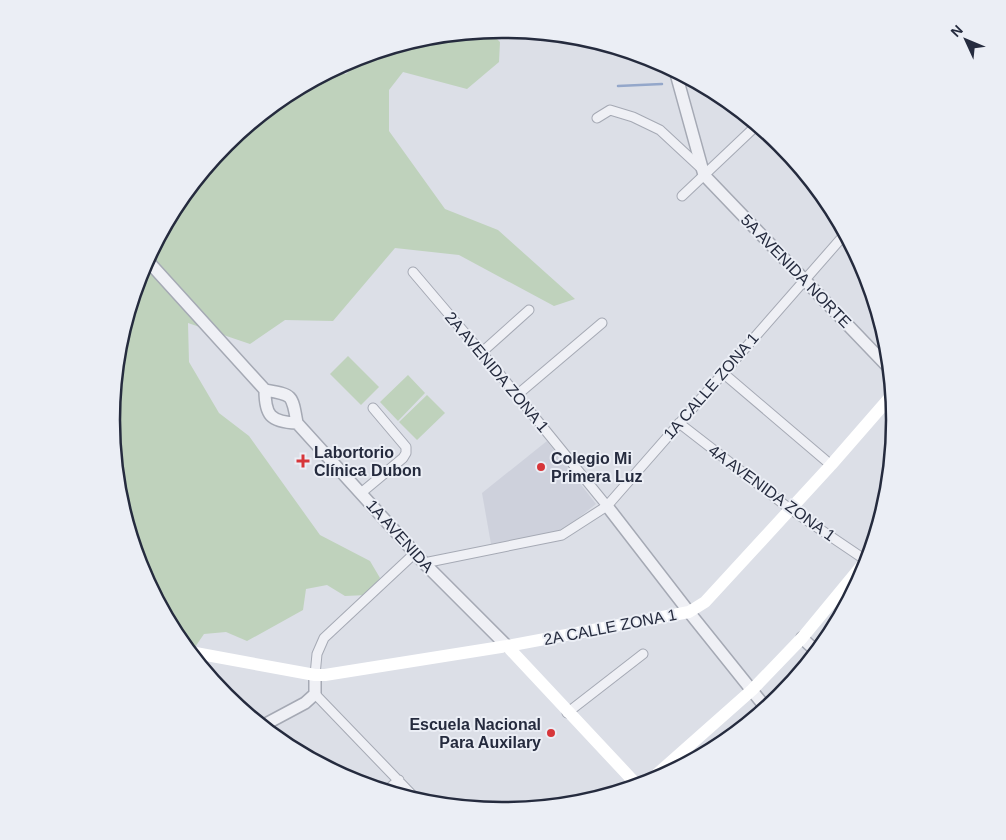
<svg xmlns="http://www.w3.org/2000/svg" width="1006" height="840" viewBox="0 0 1006 840" font-family="Arial,sans-serif">
<style>
.built{fill:#ced1dc}
.green{fill:#bfd2bc}
.lines{fill:none;stroke-linecap:round;stroke-linejoin:round}
.stream{stroke:#94a7ca;stroke-width:2.5}
.minor-casing{stroke:#a5a9b4;stroke-width:11}
.tertiary-casing{stroke:#a5a9b4;stroke-width:14}
.minor{stroke:#eff0f5;stroke-width:9}
.tertiary{stroke:#eff0f5;stroke-width:11}
.secondary{stroke:#fff;stroke-width:12}
.poi-dot{fill:#d7363a;stroke:#ebeef5;stroke-width:2}
.labels{text-anchor:middle;dominant-baseline:central;stroke-width:4;stroke-linejoin:round;paint-order:stroke}
.street-label{font-size:16px;fill:#252b3e;stroke:#ebeef5}
.poi-label{font-size:16px;font-weight:bold;fill:#252b3e;stroke:#ebeef5;text-anchor:start}
.rim{fill:none;stroke:#252b3e;stroke-width:2.5}
</style>
<rect width="100%" height="100%" fill="#dcdfe7"/>
<path class="built" d="M 547,441 L 596,504 L 562,531 L 491,544 L 482,493 Z"/>
<path class="green" d="M 488,30 L 500,42 L 499,62 L 467,89 L 403,72 L 389,90 L 389,131 L 445,209 L 498,230 L 575,299 L 554,306 L 459,255 L 395,248 L 333,321 L 285,320 L 250,344 L 188,323 L 189,362 L 219,413 L 249,436 L 320,535 L 370,561 L 380,578 L 367,595 L 345,596 L 327,585 L 306,589 L 303,610 L 247,641 L 226,632 L 204,634 L 191,653 L 178,637 L 141,569 L 119,496 L 112,420 L 119,343 L 142,270 L 178,202 L 227,143 L 286,95 L 327,72 L 346,74 L 364,55 L 427,36 Z
M 348,356 L 379,387 L 361,405 L 330,374 Z
M 408,375 L 425,393 L 398,421 L 380,402 Z
M 427,395 L 445,413 L 417,440 L 399,422 Z"/>
<g class="lines">
<path class="stream" d="M 688,82 L 697,82
M 618,86 L 662,84"/>
<defs>
<path id="minor" d="M 597,118 L 610,110 L 633,117 L 660,130 L 702,169
M 682,196 L 757,125
M 413,272 L 498,372 L 607,506
M 481,353 L 529,310
M 723,373 L 831,465
M 517,395 L 602,323
M 679,423 L 790,509 L 867,561
M 361,493 L 403,458 L 406,453 L 406,447 L 373,408
M 424,563 L 562,535 L 607,506 L 845,234
M 315,675 L 317,654 L 324,638 L 415,553
M 315,694 L 418,801
M 567,713 L 643,654
M 386,791 L 399,780"/>
<path id="tertiary" d="M 675,70 L 704,175 L 889,368
M 147,260 L 265,390 C 293,395 292,394 297,423 L 424,563 L 507,646
M 265,390 C 265,415 270,422 297,423
M 607,506 L 689,612 L 766,708
M 802,638 L 817,652
M 262,726 L 305,703 L 315,694 L 315,675"/>
</defs>
<use href="#minor" class="minor-casing"/>
<use href="#tertiary" class="tertiary-casing"/>
<use href="#minor" class="minor"/>
<use href="#tertiary" class="tertiary"/>
<path class="secondary" d="M 507,646 L 638,786
M 190,652 L 315,675 L 325,675 L 507,646 L 689,612 L 705,602 L 831,465 L 892,395
M 647,783 L 752,690 L 802,638 L 868,558"/>
</g>
<g class="poi-dot">
<path d="M300.5 453.5h5v5h5v5h-5v5h-5v-5h-5v-5h5z"/>
<circle cx="541" cy="467" r="5"/>
<circle cx="551" cy="733" r="5"/>
</g>
<g class="labels">
<g class="street-label">
<text transform="translate(796 271) rotate(46)">5A AVENIDA NORTE</text>
<text transform="translate(497 372) rotate(50)">2A AVENIDA ZONA 1</text>
<text transform="translate(711 386) rotate(-49)">1A CALLE ZONA 1</text>
<text transform="translate(772 493) rotate(36)">4A AVENIDA ZONA 1</text>
<text transform="translate(400 536) rotate(48)">1A AVENIDA</text>
<text transform="translate(610 627) rotate(-11)">2A CALLE ZONA 1</text>
</g>
<g class="poi-label">
<text x="314" y="452">Labortorio<tspan x="314" dy="18">Clínica Dubon</tspan></text>
<text x="551" y="458">Colegio Mi<tspan x="551" dy="18">Primera Luz</tspan></text>
<text x="541" y="724" text-anchor="end">Escuela Nacional<tspan x="541" dy="18">Para Auxilary</tspan></text>
</g>
</g>
<path d="M0 0H1006V840H0ZM502 38H504A382 382 0 0 1 886 420V420A382 382 0 0 1 504 802H502A382 382 0 0 1 120 420V420A382 382 0 0 1 502 38Z" fill="#ebeef5" fill-rule="evenodd"/>
<path class="rim" d="M502 38H504A382 382 0 0 1 886 420V420A382 382 0 0 1 504 802H502A382 382 0 0 1 120 420V420A382 382 0 0 1 502 38Z"/>
<g transform="translate(966 40) rotate(314)" stroke="#ebeef5" stroke-width="4" paint-order="stroke">
<path d="M0-4L9 19L0 12L-9 19Z" fill="#252b3e"/>
<text y="-8" font-size="14" font-weight="bold" text-anchor="middle" fill="#252b3e">N</text>
</g>
</svg>
